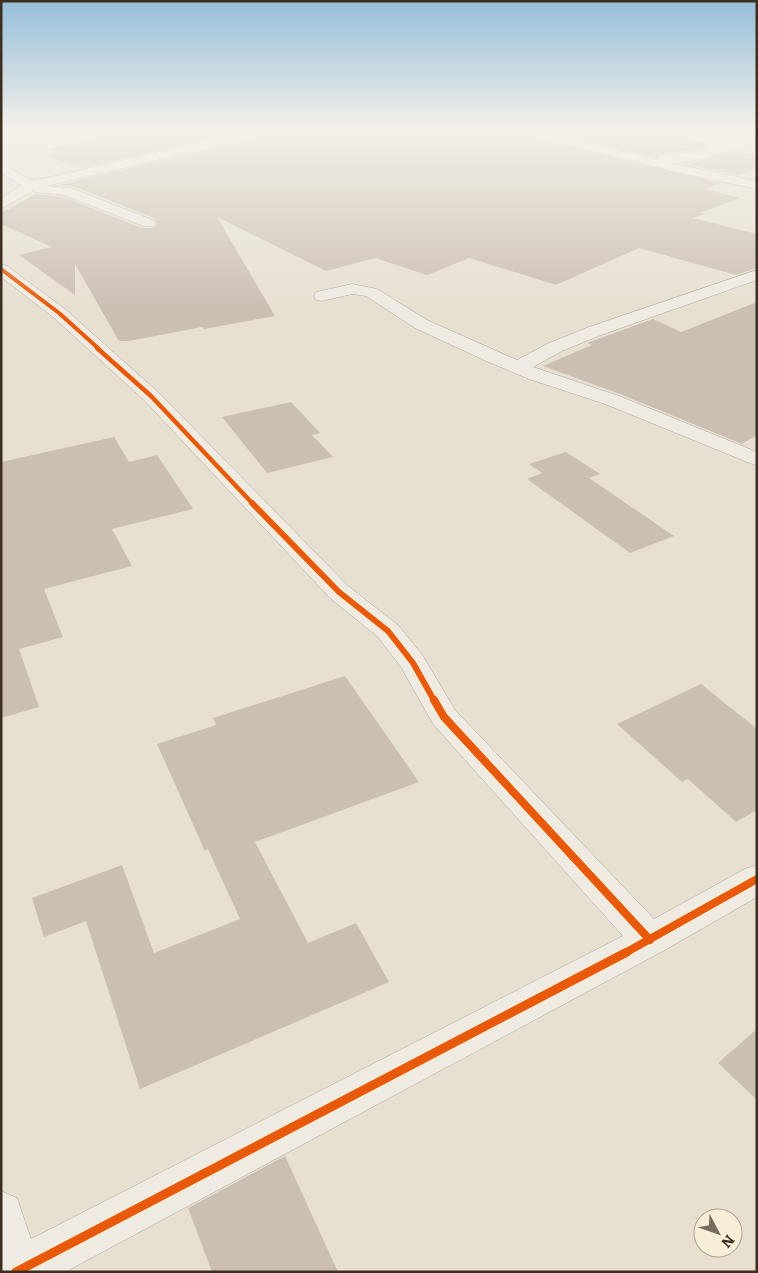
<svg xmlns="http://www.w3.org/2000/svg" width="758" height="1273" viewBox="0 0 758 1273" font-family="Literata,serif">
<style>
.building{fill:#cbbfb2}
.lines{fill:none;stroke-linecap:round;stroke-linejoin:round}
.street-casing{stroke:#ada599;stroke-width:1}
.street{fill:#efebe3;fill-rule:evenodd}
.cycleway-far4-casing{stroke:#f7eed8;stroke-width:5.5}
.cycleway-far3-casing{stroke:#f7eed8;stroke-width:7}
.cycleway-far2-casing{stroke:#f7eed8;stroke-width:9}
.cycleway-far1-casing{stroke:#f7eed8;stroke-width:11}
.cycleway-casing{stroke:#f7eed8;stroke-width:12}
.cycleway-far4{stroke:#e8590c;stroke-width:4}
.cycleway-far3{stroke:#e8590c;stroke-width:4.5}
.cycleway-far2{stroke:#e8590c;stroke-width:6}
.cycleway-far1{stroke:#e8590c;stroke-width:8}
.cycleway{stroke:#e8590c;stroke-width:9}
</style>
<rect width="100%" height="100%" fill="#e7e0d1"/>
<path class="building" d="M 126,131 L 242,131 L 82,168 L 44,155 L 59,152 L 50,149 Z
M 274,131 L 517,131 L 521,135 L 720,183 L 705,189 L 740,198 L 700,213 L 705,214 L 693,218 L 757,234 L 757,268 L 736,275 L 639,248 L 556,285 L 469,258 L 427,275 L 375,258 L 326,271 L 217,217 L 275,316 L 204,329 L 202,327 L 129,341 L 119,341 L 75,264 L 75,295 L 19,255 L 52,247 L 1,224 L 1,213 L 36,194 L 64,197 L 142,228 L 153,228 L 157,224 L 154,218 L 72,186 L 59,185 L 266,136 Z
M 547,131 L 655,131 L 711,144 L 697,150 L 663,153 L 656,158 Z
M 733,150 L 757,155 L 757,168 L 739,175 L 684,164 L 704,160 Z
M 757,302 L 757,435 L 742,444 L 620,394 L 543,366 L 592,345 L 587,343 L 653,319 L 681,332 Z
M 291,402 L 320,433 L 312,435 L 333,457 L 267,473 L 222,417 Z
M 114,437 L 129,462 L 157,455 L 193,509 L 112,529 L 132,566 L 44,589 L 63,637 L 19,649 L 39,707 L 1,718 L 1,462 Z
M 566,452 L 600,474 L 589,478 L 674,536 L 630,553 L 527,479 L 542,473 L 529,464 Z
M 345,676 L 419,782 L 255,842 L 308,943 L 356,923 L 389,982 L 140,1089 L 86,921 L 44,937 L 32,898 L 122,865 L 154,953 L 240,919 L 208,849 L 205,851 L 157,744 L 216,725 L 213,718 Z
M 701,684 L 757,729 L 757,810 L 736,822 L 688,779 L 682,782 L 617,724 Z
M 757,1029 L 757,1100 L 718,1063 Z
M 285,1156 L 338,1272 L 212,1272 L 188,1208 Z"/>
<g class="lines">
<defs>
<path id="street" d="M 53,131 L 84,131 L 78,134 L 1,145 L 1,138 Z
M 251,131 L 272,131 L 266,134 L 47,186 L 71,188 L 153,220 L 155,223 L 153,226 L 143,226 L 64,195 L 35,192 L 33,189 L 35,187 L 31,192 L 1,209 L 1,199 L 21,185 L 1,173 L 1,163 L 30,180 L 46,178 Z
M 519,131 L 539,131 L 657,160 L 659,156 L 663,155 L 697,152 L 750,131 L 757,131 L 757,136 C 730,150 700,163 670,163 L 757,181 L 757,189 L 676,172 L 521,133 Z
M 1,264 L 7,266 L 65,309 L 158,392 L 348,586 L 398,625 L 423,656 L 455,710 L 654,919 L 745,869 L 757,865 L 757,897 L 663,951 L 65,1272 L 1,1272 L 1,1191 L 17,1198 L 31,1239 L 623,936 L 433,724 L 401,667 L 378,637 L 330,598 L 144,400 L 53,317 L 1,277 Z
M 757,270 L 757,280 L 601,335 L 562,351 L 533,367 L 619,396 L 757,452 L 757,466 L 605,404 L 529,379 L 484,360 L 415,328 L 366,296 L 352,294 L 322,301 L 316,300 L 314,296 L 316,292 L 352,284 L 377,289 L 427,320 L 517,360 L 549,343 L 589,327 Z"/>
</defs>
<use href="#street" class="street-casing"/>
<use href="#street" class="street"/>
<defs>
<path id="cycleway-far4" d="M 1,269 L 59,313 L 99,349"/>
<path id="cycleway-far3" d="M 97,348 L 151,396 L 253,504"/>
<path id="cycleway-far2" d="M 252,503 L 339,592 L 388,631 L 413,663 L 435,702"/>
<path id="cycleway-far1" d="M 434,700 L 444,717 L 650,940
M 625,953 L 757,879"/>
<path id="cycleway" d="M 16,1272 L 627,952"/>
</defs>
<use href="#cycleway-far4" class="cycleway-far4-casing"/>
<use href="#cycleway-far3" class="cycleway-far3-casing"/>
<use href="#cycleway-far2" class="cycleway-far2-casing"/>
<use href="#cycleway-far1" class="cycleway-far1-casing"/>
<use href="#cycleway" class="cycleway-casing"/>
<use href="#cycleway-far4" class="cycleway-far4"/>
<use href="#cycleway-far3" class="cycleway-far3"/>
<use href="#cycleway-far2" class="cycleway-far2"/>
<use href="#cycleway-far1" class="cycleway-far1"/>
<use href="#cycleway" class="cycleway"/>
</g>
<linearGradient id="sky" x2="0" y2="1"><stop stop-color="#96bed9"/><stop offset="0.42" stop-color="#f4f1ea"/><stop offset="1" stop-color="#f4f1ea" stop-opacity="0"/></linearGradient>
<rect width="758" height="309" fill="url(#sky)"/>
<rect width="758" height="1273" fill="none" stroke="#3d2e20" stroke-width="5"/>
<g transform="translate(718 1233) rotate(131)"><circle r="24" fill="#f7eed8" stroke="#ada18e"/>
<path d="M0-4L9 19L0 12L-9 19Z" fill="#786c5e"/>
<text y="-8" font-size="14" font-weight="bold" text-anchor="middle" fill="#3d2e20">N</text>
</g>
</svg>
